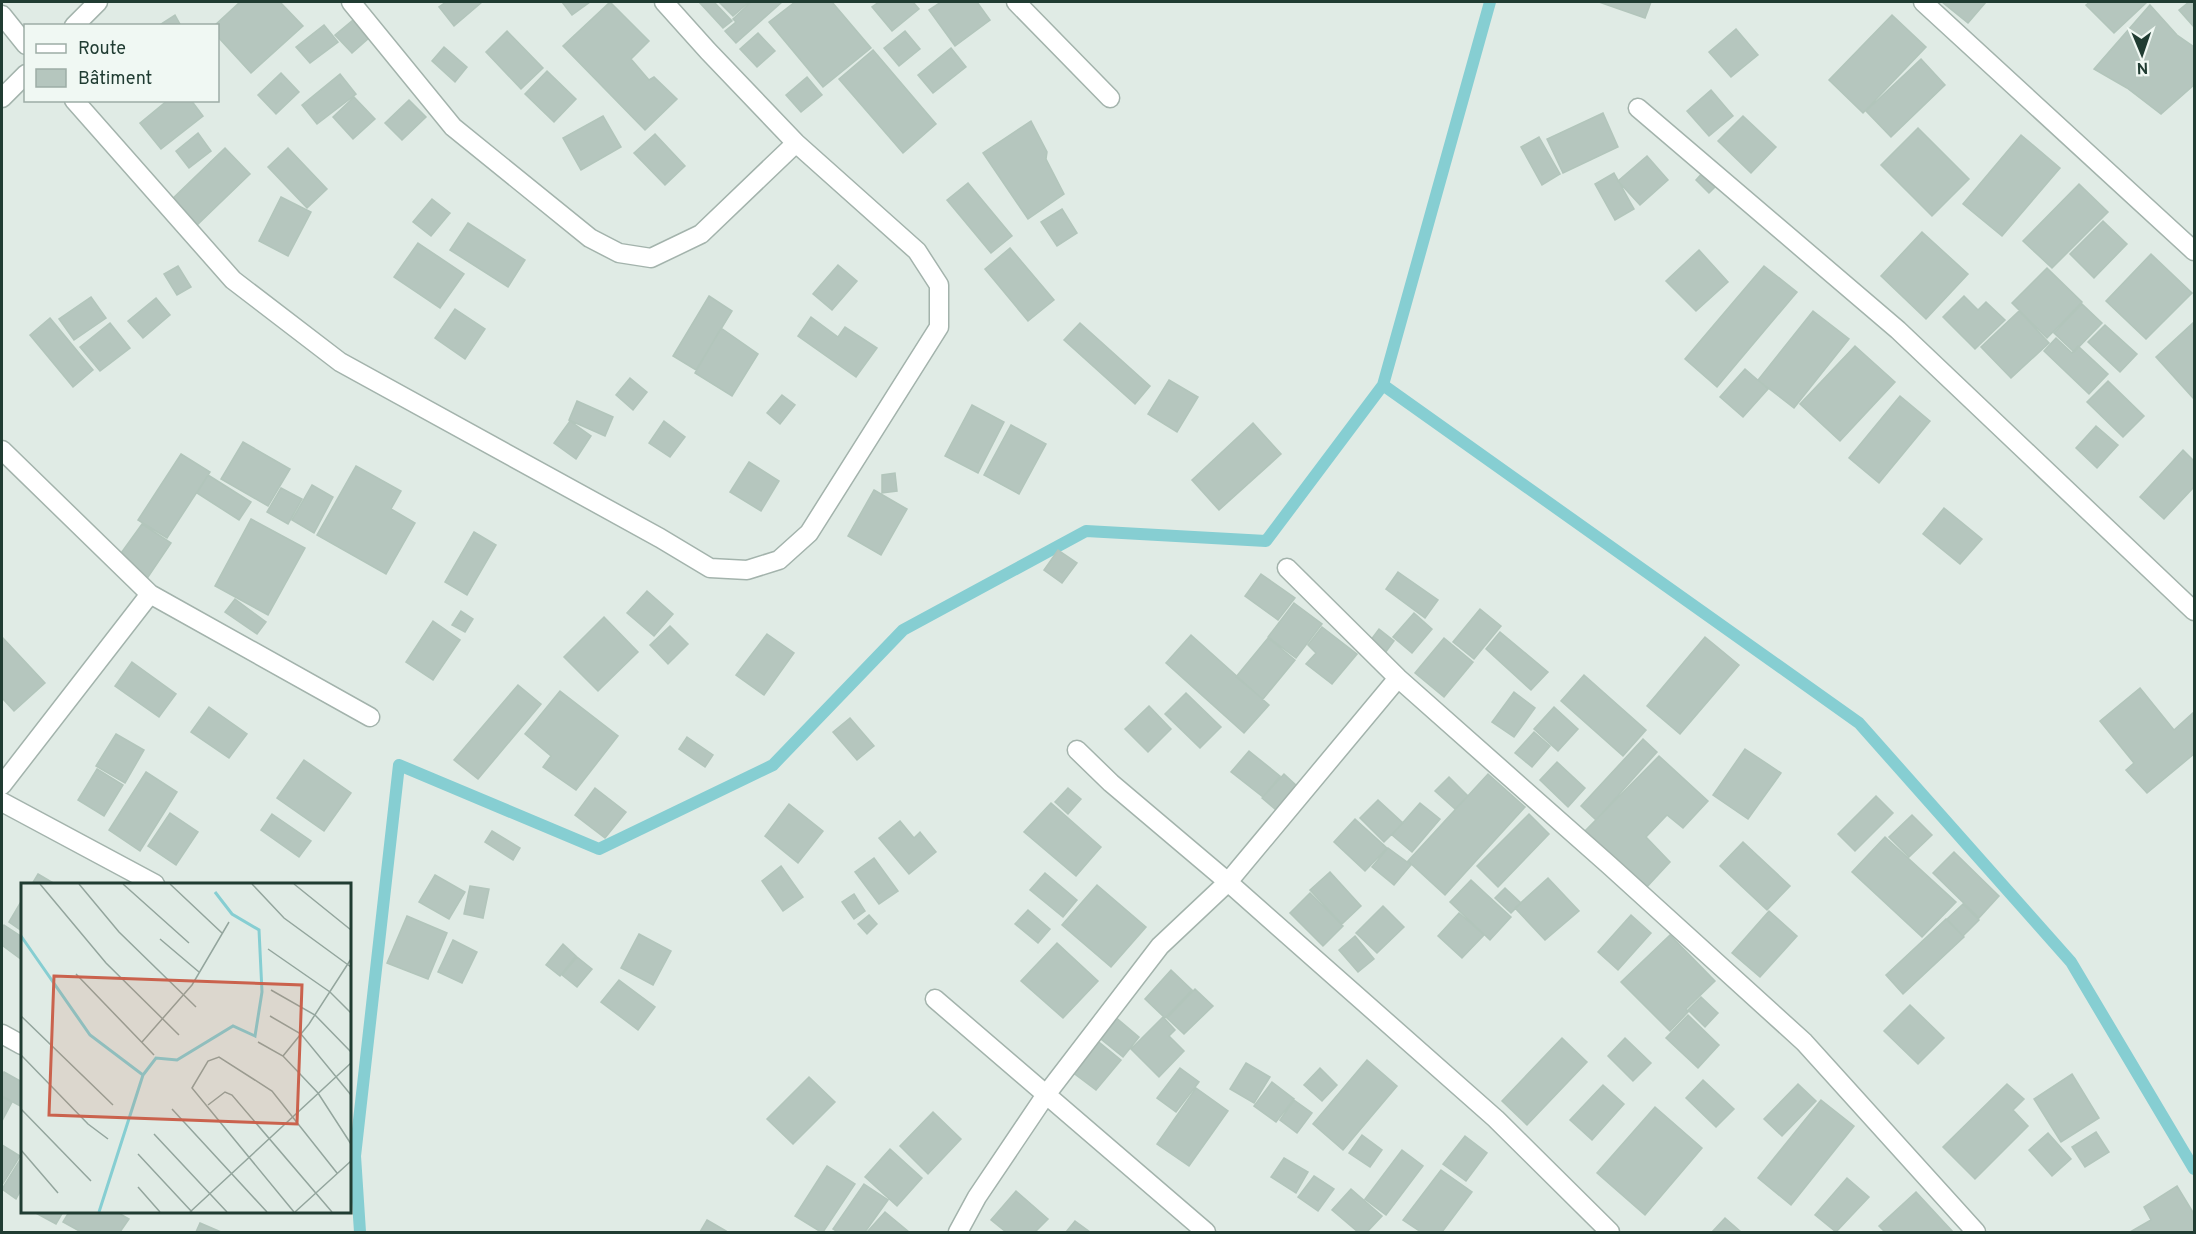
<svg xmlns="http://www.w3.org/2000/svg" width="2196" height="1234" viewBox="0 0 2196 1234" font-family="Overpass,sans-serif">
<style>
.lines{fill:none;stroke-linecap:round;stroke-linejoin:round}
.stream{stroke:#86ced2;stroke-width:12}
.building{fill:#b5c6be;stroke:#b2c5bb;stroke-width:1.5}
.minor-casing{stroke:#a3b3ac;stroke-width:21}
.minor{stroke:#fff;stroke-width:18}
.inset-river{fill:none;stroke:#86ced2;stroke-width:3}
.inset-road{fill:none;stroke:#93a59d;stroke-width:1.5}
.view{fill:#ca624d;fill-opacity:0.15;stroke:#ca624d;stroke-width:3}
.inset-edge{fill:none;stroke:#203c32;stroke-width:3}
</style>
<rect width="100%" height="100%" fill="#e0ebe5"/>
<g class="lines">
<path class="stream" d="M 1490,2 L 1383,385 L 1859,723 L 2071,962 L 2194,1169
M 360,1232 L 355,1156 L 399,765 L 599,849 L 773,765 L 903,630 L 1086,531 L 1266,541 L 1383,385"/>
</g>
<path class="building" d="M 240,2 L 280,2 L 303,26 L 251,73 L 218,37 L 218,26 L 214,26 Z
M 446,2 L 482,2 L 454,26 L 439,7 Z
M 562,2 L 590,2 L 572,15 Z
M 610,2 L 649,41 L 631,59 L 649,80 L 654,77 L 677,99 L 645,130 L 563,46 Z
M 699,2 L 714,2 L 732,21 L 723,28 Z
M 719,2 L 749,2 L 733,16 Z
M 751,2 L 782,2 L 736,43 L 725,31 L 736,22 L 733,19 Z
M 795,2 L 832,2 L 871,48 L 823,87 L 769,22 Z
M 879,2 L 913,2 L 919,9 L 892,31 L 872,7 Z
M 941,2 L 977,2 L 990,20 L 955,46 L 929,10 Z
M 1599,2 L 1651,2 L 1645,18 Z
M 1942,2 L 1986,2 L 1968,23 Z
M 2090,2 L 2147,2 L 2114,33 L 2086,5 Z
M 2189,2 L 2194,2 L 2194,27 L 2179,10 Z
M 2150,5 L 2177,35 L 2194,47 L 2194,85 L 2161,114 L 2127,88 L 2094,69 Z
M 175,15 L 181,26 L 158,26 Z
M 1892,15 L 1926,47 L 1863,113 L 1829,80 Z
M 353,20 L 369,38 L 352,53 L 335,35 Z
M 324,25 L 338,42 L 310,63 L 296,47 Z
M 1736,29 L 1758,55 L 1731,77 L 1709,52 Z
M 507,31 L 543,68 L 521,89 L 486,52 Z
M 905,31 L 920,49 L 899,66 L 884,48 Z
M 758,33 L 775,51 L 757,67 L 740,49 Z
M 444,47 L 467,67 L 455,82 L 432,61 Z
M 951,48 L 966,67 L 933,93 L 918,75 Z
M 873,50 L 936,124 L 903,153 L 839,79 Z
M 1921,59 L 1945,85 L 1891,137 L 1866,111 Z
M 547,71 L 576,99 L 554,122 L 525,94 Z
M 281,73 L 299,92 L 276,114 L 258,95 Z
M 340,74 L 356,94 L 317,124 L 302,105 Z
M 807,77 L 822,95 L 801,112 L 786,95 Z
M 1711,90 L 1733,116 L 1709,136 L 1687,111 Z
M 354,97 L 375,119 L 353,139 L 333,117 Z
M 168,100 L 191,100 L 203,116 L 161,149 L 140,123 Z
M 409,100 L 426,117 L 402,140 L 385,123 Z
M 1603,113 L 1618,147 L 1563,173 L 1547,139 Z
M 603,116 L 621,147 L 581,170 L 563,138 Z
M 1743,116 L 1776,147 L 1751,173 L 1718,141 Z
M 1031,121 L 1047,152 L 1046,159 L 1064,194 L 1028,219 L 983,153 Z
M 1918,128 L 1969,179 L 1932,216 L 1881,165 Z
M 198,133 L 211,151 L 189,168 L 176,151 Z
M 655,134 L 685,166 L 665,185 L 634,153 Z
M 2021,135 L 2060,168 L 2002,236 L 1963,204 Z
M 1539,137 L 1560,174 L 1542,185 L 1521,147 Z
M 225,148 L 250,174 L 193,229 L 168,203 Z
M 288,148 L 327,189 L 307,208 L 268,167 Z
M 1647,156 L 1668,180 L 1640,205 L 1618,181 Z
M 1713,161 L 1727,175 L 1709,193 L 1696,180 Z
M 1614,173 L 1634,209 L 1615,220 L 1595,184 Z
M 968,183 L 1012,236 L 991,253 L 947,200 Z
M 2079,184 L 2108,212 L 2052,268 L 2023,241 Z
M 281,197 L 311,212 L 288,256 L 259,241 Z
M 432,199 L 450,213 L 431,236 L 413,222 Z
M 1062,209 L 1077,233 L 1057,246 L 1041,222 Z
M 2103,221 L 2127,244 L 2094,278 L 2070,254 Z
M 468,223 L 525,260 L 508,287 L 450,250 Z
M 1922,232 L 1968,274 L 1926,319 L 1881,276 Z
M 418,243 L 464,274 L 440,308 L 394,277 Z
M 1010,248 L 1054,300 L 1028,321 L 985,269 Z
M 1699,250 L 1728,282 L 1696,311 L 1666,281 Z
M 2151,254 L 2192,293 L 2146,339 L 2106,301 Z
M 838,265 L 857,281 L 832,310 L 813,294 Z
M 178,266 L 191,287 L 177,295 L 164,274 Z
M 1764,266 L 1797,292 L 1717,387 L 1685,359 Z
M 2047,268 L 2082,302 L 2047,338 L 2012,303 Z
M 709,296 L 732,311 L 696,370 L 673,356 Z
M 1964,296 L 1978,310 L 1986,302 L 2005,320 L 1975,349 L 1943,317 Z
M 91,297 L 106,318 L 74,340 L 59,319 Z
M 156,298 L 170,315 L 143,338 L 128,321 Z
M 2082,304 L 2102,323 L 2074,352 L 2054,333 Z
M 455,309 L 485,329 L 465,359 L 435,338 Z
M 1813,311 L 1849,339 L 1794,408 L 1758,380 Z
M 2019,311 L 2049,343 L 2011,378 L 1981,347 Z
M 811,317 L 838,337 L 845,327 L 877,348 L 856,377 L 798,336 Z
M 50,318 L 93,370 L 73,387 L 30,335 Z
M 2194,322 L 2194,399 L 2156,357 Z
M 110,323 L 130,348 L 100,371 L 80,347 Z
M 1080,323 L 1150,386 L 1135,404 L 1064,340 Z
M 2105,325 L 2137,354 L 2120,372 L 2088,342 Z
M 721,328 L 758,354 L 732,396 L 695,373 Z
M 2056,338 L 2072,353 L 2078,346 L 2108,374 L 2089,394 L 2044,351 Z
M 1855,346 L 1895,382 L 1840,441 L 1800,404 Z
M 1745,369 L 1768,389 L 1743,417 L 1720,397 Z
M 630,378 L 647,392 L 633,410 L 616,395 Z
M 1169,380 L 1198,397 L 1177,432 L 1148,414 Z
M 2108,381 L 2144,416 L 2123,437 L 2087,402 Z
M 782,395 L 795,405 L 780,424 L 767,413 Z
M 1900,396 L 1930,421 L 1879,483 L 1849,458 Z
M 577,401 L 613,417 L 605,436 L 569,420 Z
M 972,405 L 1004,422 L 978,473 L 945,456 Z
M 570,421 L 591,436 L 576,459 L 554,443 Z
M 664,421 L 685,437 L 670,457 L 649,443 Z
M 1253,423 L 1281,454 L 1219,510 L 1192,480 Z
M 1011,425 L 1046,444 L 1019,494 L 984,475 Z
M 2096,426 L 2118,445 L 2097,468 L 2076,448 Z
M 243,442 L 290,469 L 268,506 L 221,479 Z
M 2183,450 L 2194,461 L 2194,487 L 2164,519 L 2140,497 Z
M 181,454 L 210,472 L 167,538 L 138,520 Z
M 749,462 L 779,481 L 761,511 L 730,492 Z
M 356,466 L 401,491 L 391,509 L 415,523 L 386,574 L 317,535 Z
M 895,473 L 897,491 L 882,493 L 882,475 Z
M 208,475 L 251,502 L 239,520 L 197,493 Z
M 312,485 L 333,497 L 314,533 L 292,520 Z
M 281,488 L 302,499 L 288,524 L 267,512 Z
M 874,490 L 907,509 L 881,555 L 848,536 Z
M 1944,508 L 1982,539 L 1960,564 L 1923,534 Z
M 251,519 L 305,548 L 268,615 L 215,586 Z
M 142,524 L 171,543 L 146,580 L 116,560 Z
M 474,532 L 496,545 L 467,595 L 445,582 Z
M 1058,550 L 1077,563 L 1062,583 L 1044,570 Z
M 1398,572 L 1438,600 L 1425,618 L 1386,589 Z
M 1261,574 L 1295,598 L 1278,620 L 1245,596 Z
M 647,591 L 673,614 L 654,636 L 627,613 Z
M 235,599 L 266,622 L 257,634 L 225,612 Z
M 1294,603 L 1322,624 L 1296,658 L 1268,637 Z
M 1480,609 L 1501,626 L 1474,659 L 1453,642 Z
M 461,611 L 473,619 L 465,632 L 452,625 Z
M 1414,613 L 1432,629 L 1412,653 L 1393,637 Z
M 604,617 L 638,652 L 598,691 L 564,657 Z
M 433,621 L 460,640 L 433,680 L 406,662 Z
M 670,626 L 688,644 L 668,664 L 650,645 Z
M 1322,627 L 1357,654 L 1332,684 L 1306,664 L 1316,653 L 1308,645 Z
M 1379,629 L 1394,641 L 1385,653 L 1370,641 Z
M 1500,632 L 1548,672 L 1531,690 L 1486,649 Z
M 767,634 L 794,653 L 764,695 L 736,675 Z
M 1191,635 L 1269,705 L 1244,733 L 1166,663 Z
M 2,637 L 45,683 L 14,711 L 2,698 Z
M 1705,637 L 1739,665 L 1680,734 L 1647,706 Z
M 1268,638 L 1295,660 L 1263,699 L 1236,677 Z
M 1444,638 L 1473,662 L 1444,697 L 1415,673 Z
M 132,662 L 176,694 L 159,717 L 115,686 Z
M 1584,675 L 1646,730 L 1623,756 L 1561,701 Z
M 518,685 L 541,704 L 478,779 L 454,760 Z
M 2140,688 L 2174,730 L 2194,712 L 2194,754 L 2147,793 L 2126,770 L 2134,763 L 2100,721 Z
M 560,691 L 618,736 L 576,790 L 543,767 L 551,756 L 525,734 Z
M 1514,692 L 1535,708 L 1514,737 L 1492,722 Z
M 1186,693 L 1221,727 L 1200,748 L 1165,714 Z
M 1149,706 L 1171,729 L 1148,752 L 1125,729 Z
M 209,707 L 247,734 L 229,758 L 191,732 Z
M 1554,707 L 1578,729 L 1558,751 L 1534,729 Z
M 850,718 L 874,746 L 857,760 L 833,732 Z
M 1534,732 L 1550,746 L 1532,767 L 1515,753 Z
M 116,734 L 144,750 L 125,783 L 96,766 Z
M 687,737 L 713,755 L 705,767 L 679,749 Z
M 1643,739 L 1657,752 L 1596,820 L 1581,806 Z
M 1745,749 L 1781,773 L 1748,819 L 1713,795 Z
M 1249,751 L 1280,776 L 1263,797 L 1231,772 Z
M 1659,756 L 1708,801 L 1683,828 L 1667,815 L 1646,837 L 1670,862 L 1645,889 L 1585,831 Z
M 304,760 L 351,793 L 324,831 L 277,798 Z
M 1557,762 L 1585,788 L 1568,807 L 1540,780 Z
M 97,769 L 123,785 L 104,816 L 78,800 Z
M 146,772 L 177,792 L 140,851 L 109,830 Z
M 1284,774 L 1297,786 L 1276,810 L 1262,798 Z
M 1488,774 L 1525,807 L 1445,895 L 1408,861 Z
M 1449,777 L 1468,796 L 1455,809 L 1435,791 Z
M 595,788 L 626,812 L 605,838 L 575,815 Z
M 1068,788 L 1081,799 L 1068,814 L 1055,802 Z
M 1876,796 L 1893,813 L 1855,851 L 1838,834 Z
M 1378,800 L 1403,823 L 1384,842 L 1360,818 Z
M 1051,803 L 1101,847 L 1076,876 L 1024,832 Z
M 1420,803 L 1440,819 L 1412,852 L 1392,835 Z
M 789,804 L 823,831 L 798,863 L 765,836 Z
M 170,813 L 198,832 L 176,865 L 148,846 Z
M 272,814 L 311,841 L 299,857 L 261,830 Z
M 1529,814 L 1549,834 L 1498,887 L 1477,866 Z
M 1912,815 L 1932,835 L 1909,857 L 1889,837 Z
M 1355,819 L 1387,848 L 1365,871 L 1334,842 Z
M 900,821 L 914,838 L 920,832 L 936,852 L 909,874 L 879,838 Z
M 492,831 L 520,848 L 513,860 L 485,842 Z
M 1885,837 L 1956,902 L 1922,937 L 1852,872 Z
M 1743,842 L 1790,886 L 1767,910 L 1720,866 Z
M 1388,848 L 1411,865 L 1394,885 L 1372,867 Z
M 1954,852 L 1999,896 L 1979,918 L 1933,873 Z
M 874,858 L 898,891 L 879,904 L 855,872 Z
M 781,866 L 803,897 L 783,911 L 762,881 Z
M 1330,872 L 1361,906 L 1342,924 L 1310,890 Z
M 1045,873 L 1077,900 L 1063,917 L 1030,890 Z
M 38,874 L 55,884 L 32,884 Z
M 435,875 L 465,892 L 449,919 L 419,902 Z
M 1548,878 L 1579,911 L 1545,940 L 1515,908 Z
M 1471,880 L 1511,917 L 1490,940 L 1450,902 Z
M 1097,885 L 1146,927 L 1111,967 L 1062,925 Z
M 470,886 L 489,889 L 483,918 L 464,914 Z
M 1505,888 L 1521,903 L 1511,913 L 1495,898 Z
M 1310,893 L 1343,926 L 1323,946 L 1290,913 Z
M 854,894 L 865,911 L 854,919 L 842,902 Z
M 22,900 L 22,931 L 9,922 Z
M 1963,904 L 1979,920 L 1963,936 L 1947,919 Z
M 1383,906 L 1404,927 L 1377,953 L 1356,933 Z
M 1028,910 L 1050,929 L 1038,943 L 1015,924 Z
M 1769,911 L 1797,936 L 1760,977 L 1732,953 Z
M 1459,913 L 1484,935 L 1462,958 L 1438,936 Z
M 869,915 L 877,924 L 867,934 L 858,924 Z
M 1631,915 L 1651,933 L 1618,970 L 1598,952 Z
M 407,916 L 447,933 L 428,979 L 387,963 Z
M 1946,919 L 1964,937 L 1903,994 L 1886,975 Z
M 4,925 L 22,937 L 22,960 L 2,945 L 2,929 Z
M 639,934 L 671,951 L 653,985 L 621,968 Z
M 1670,935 L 1715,981 L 1686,1009 L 1688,1012 L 1670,1031 L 1621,982 Z
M 1355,936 L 1374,959 L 1358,972 L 1339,950 Z
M 453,940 L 477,952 L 462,983 L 438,972 Z
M 1057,943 L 1098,981 L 1063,1018 L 1021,981 Z
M 563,944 L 576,956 L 560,976 L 546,965 Z
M 577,957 L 592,969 L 577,987 L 562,975 Z
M 1171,970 L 1192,990 L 1165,1018 L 1145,999 Z
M 619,980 L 655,1007 L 638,1030 L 601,1002 Z
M 1195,989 L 1213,1006 L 1184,1034 L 1167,1018 Z
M 1701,997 L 1718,1013 L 1705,1027 L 1688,1010 Z
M 1910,1005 L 1944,1038 L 1918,1064 L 1884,1031 Z
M 1688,1015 L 1719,1045 L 1698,1068 L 1666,1038 Z
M 1114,1016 L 1139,1037 L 1123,1057 L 1097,1036 Z
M 1163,1017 L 1175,1030 L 1169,1036 L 1184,1051 L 1159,1077 L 1131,1049 Z
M 1094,1038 L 1121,1060 L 1096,1090 L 1068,1069 Z
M 1562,1038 L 1587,1062 L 1527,1125 L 1502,1101 Z
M 1625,1038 L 1651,1063 L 1633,1081 L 1608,1056 Z
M 1367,1060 L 1397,1086 L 1343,1150 L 1313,1124 Z
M 1246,1063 L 1270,1077 L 1254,1103 L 1230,1089 Z
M 1180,1068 L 1199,1082 L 1176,1112 L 1157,1098 Z
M 1320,1068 L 1337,1085 L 1322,1101 L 1304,1085 Z
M 4,1072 L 22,1082 L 22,1107 L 2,1096 L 2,1077 Z
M 2072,1074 L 2099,1118 L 2061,1142 L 2034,1099 Z
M 809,1077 L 835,1102 L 793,1144 L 767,1119 Z
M 1703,1080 L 1734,1109 L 1716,1127 L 1686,1098 Z
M 1272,1082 L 1294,1099 L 1276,1122 L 1254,1106 Z
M 1798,1084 L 1816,1101 L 1782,1136 L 1764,1119 Z
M 2007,1084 L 2024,1099 L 2013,1110 L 2028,1126 L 1975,1179 L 1943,1147 Z
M 1603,1085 L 1624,1104 L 1592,1140 L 1570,1120 Z
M 1196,1088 L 1228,1111 L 1189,1166 L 1157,1144 Z
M 2,1097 L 12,1102 L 2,1121 Z
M 1294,1100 L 1312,1113 L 1297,1133 L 1280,1120 Z
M 1821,1100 L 1854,1126 L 1791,1205 L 1758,1178 Z
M 1655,1107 L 1702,1148 L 1645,1215 L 1597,1173 Z
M 933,1112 L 961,1139 L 928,1174 L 900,1146 Z
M 2096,1132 L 2109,1152 L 2085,1167 L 2072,1147 Z
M 2048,1133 L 2071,1159 L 2052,1176 L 2029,1150 Z
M 1362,1135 L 1382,1150 L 1370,1167 L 1349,1153 Z
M 1465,1136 L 1487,1153 L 1466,1181 L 1443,1164 Z
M 2,1145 L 20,1156 L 2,1185 Z
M 890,1149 L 922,1178 L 897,1206 L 865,1177 Z
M 1402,1150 L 1423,1166 L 1386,1215 L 1365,1199 Z
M 1284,1158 L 1308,1172 L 1296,1193 L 1271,1177 Z
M 20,1160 L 22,1162 L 22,1188 L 16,1199 L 2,1189 Z
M 827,1166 L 855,1184 L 823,1232 L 821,1232 L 795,1216 Z
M 1441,1170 L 1472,1192 L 1442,1232 L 1421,1232 L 1403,1220 Z
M 1314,1176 L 1334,1189 L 1318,1211 L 1298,1197 Z
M 1847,1178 L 1869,1197 L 1836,1232 L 1815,1215 Z
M 864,1184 L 888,1200 L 865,1232 L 838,1232 L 833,1229 Z
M 2177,1186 L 2194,1214 L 2194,1232 L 2130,1232 L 2151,1220 L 2144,1207 Z
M 1351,1189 L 1382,1216 L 1367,1232 L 1358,1232 L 1332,1210 Z
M 1016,1191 L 1048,1219 L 1035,1232 L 1006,1232 L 991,1220 Z
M 1916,1192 L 1953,1232 L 1885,1232 L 1879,1226 Z
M 34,1212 L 63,1212 L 56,1224 Z
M 69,1212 L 117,1212 L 129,1219 L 120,1232 L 81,1232 L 63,1222 Z
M 885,1212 L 909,1232 L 867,1232 Z
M 1725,1218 L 1741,1232 L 1712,1232 Z
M 707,1220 L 726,1231 L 725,1232 L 700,1232 Z
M 1075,1221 L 1090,1232 L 1066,1232 Z
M 200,1223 L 221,1232 L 196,1232 Z"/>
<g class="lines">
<defs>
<path id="minor" d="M 351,2 L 453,127 L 590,238 L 619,253 L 651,258 L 701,234 L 796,143
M 1016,2 L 1110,98
M 1923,2 L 2194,251
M 2,15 L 26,45
M 74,26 L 98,2
M 2,98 L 26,74
M 74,100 L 233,280 L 340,362 L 660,538 L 710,568 L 747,570 L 779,560 L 809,533 L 939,327 L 939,285 L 917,251 L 796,143 L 708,51 L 664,2
M 1638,108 L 1898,330 L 2194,611
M 2,450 L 150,594 L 370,717
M 1287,568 L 1398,678 L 1609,865 L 1804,1042 L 1976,1232
M 1077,750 L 1111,783 L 1228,882 L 1496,1119 L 1610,1232
M 2,785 L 150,594
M 2,802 L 155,884
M 935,999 L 1206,1232
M 2,1034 L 22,1045
M 958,1232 L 977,1197 L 1045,1096 L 1160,946 L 1228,882 L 1398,678"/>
</defs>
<use href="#minor" class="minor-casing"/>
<use href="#minor" class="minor"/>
</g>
<g transform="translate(21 883)">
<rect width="330" height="330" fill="#e0ebe5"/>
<path class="inset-river" d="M 0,53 L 69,152 L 122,192 L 78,329M 122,192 L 135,175 L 156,177 L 212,143 L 234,153 L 241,109 L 238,47 L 211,31 L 194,9"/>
<path class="inset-road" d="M 19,1 L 85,80 L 158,152M 58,1 L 98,49 L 175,124M 102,1 L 168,60M 149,1 L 201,50M 231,1 L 263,35 L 330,84M 273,1 L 330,47M 139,56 L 178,89M 247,66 L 309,109 L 330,130M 55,91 L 133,172M 250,107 L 294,132 L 330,169M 0,133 L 92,222M 249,133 L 280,151 L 330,212M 121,159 L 171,102 L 208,39M 237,159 L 262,173 L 297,210 L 330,261M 0,172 L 67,241 L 87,256M 262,173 L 288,141 L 330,76M 187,222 L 204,209 L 211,212 L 311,329M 0,226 L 70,298M 151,226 L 246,329M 133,251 L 206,329M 0,267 L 37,310M 117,271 L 171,329M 117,304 L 139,329M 169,329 L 330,180M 273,329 L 171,205 L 187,178 L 198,174 L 251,208 L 316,290M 274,329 L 330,278"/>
<path class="view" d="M 33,93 L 281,102 L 276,241 L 28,232 Z"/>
<rect width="330" height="330" class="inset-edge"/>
</g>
<rect width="2196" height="1234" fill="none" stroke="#203c32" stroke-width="6"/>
<rect x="24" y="24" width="195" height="78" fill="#f0f8f3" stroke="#9dada6" stroke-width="1.5"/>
<rect x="36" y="44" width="30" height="9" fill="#ffffff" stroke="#9dada6" stroke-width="1.5"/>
<text x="78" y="54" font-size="18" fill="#203c32">Route</text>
<rect x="36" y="69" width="30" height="18" fill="#b5c6be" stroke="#9dada6" stroke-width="1.5"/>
<text x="78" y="84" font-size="18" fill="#203c32">Bâtiment</text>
<g transform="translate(2142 54) rotate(178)" stroke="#f0f8f3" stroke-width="4.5" paint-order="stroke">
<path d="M0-4.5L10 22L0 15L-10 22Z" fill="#203c32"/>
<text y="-9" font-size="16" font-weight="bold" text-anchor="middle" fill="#203c32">N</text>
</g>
</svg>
